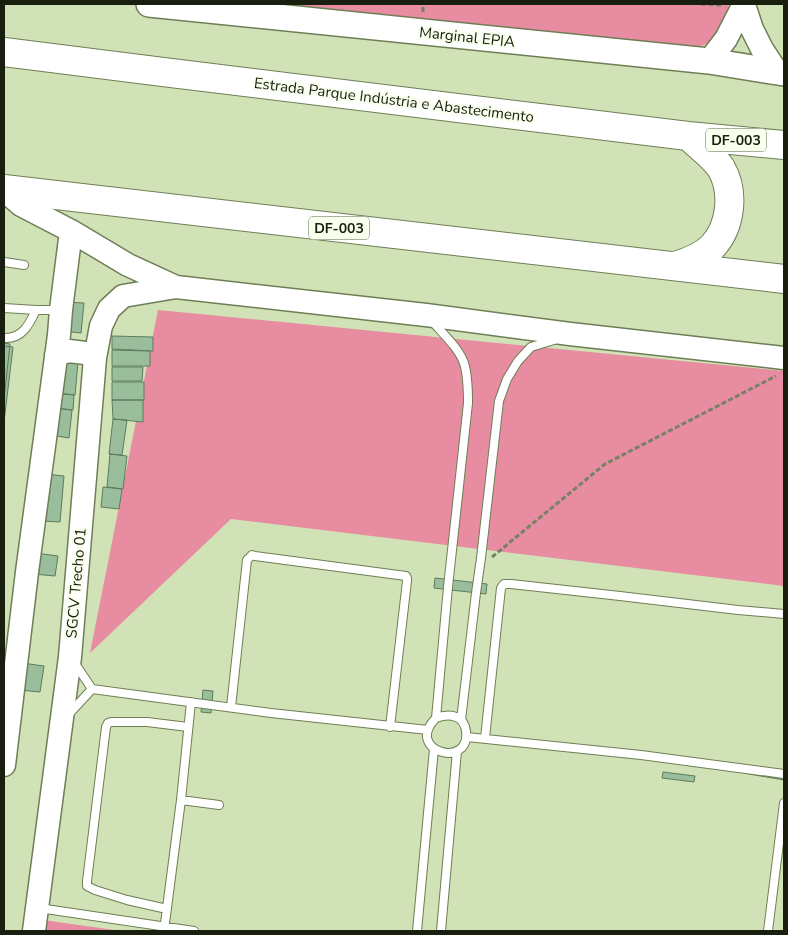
<svg xmlns="http://www.w3.org/2000/svg" width="788" height="935" viewBox="0 0 788 935" font-family="'Nunito Sans',sans-serif">
<style>
.green{fill:#e78ca1}
.building{fill:#9abe9b;stroke:#5b7c5c}
.lines{fill:none;stroke-linecap:round;stroke-linejoin:round}
.lane-casing{stroke:#6e7e55;stroke-width:10}
.secondary-casing{stroke:#6e7e55;stroke-width:25}
.primary-casing{stroke:#6e7e55;stroke-width:28}
.highway-casing{stroke:#6e7e55;stroke-width:30}
.path{stroke:#768263;stroke-width:3;stroke-dasharray:5 2.5;stroke-linecap:butt}
.lane{stroke:#fff;stroke-width:8}
.secondary{stroke:#fff;stroke-width:22}
.primary{stroke:#fff;stroke-width:25}
.highway{stroke:#fff;stroke-width:28}
.labels{text-anchor:middle;dominant-baseline:central;stroke-width:4;stroke-linejoin:round;paint-order:stroke}
.shield{fill:#f8ffed;stroke:#5c6251;stroke-width:1}
.shield-label{font-size:14px;font-weight:bold;fill:#191f0e}
.street-label{font-size:15px;fill:#191f0e;stroke:#f8ffed}
</style>
<rect width="100%" height="100%" fill="#d1e3b6"/>
<path class="green" d="M 285,4 L 729,4 C 728,10 722,30 719,35 C 713,42 703,46 694,48 Z
M 158,310 L 784,371 L 784,586 L 231,519 L 90,653 Z
M 43,920 L 122,931 L 41,931 Z"/>
<path class="building" d="M 65,302 L 84,303 L 81,333 L 62,331 Z
M 112,336 L 153,337 L 153,351 L 112,349 Z
M 4,343 L 10,344 L 4,399 Z
M 4,346 L 13,347 L 4,422 Z
M 112,350 L 150,351 L 150,366 L 112,366 Z
M 58,361 L 78,363 L 75,395 L 55,393 Z
M 112,367 L 143,367 L 142,381 L 112,381 Z
M 112,382 L 144,382 L 144,400 L 112,400 Z
M 55,393 L 74,395 L 73,410 L 54,408 Z
M 112,400 L 143,400 L 143,422 L 113,419 Z
M 53,408 L 72,410 L 69,438 L 50,435 Z
M 113,419 L 127,420 L 122,455 L 109,454 Z
M 110,454 L 127,456 L 123,489 L 107,487 Z
M 45,474 L 64,476 L 60,522 L 41,521 Z
M 103,487 L 122,489 L 119,509 L 101,507 Z
M 36,553 L 58,556 L 55,576 L 33,574 Z
M 435,578 L 487,584 L 486,594 L 434,588 Z
M 22,663 L 44,666 L 40,692 L 20,690 Z
M 203,690 L 213,691 L 211,713 L 201,712 Z
M 749,768 L 784,773 L 784,780 L 749,774 Z
M 663,772 L 695,776 L 694,782 L 662,778 Z"/>
<g class="lines">
<defs>
<path id="lane" d="M 4,262 L 24,265
M 4,308 L 36,310 L 59,310
M 432,321 C 443,334 458,347 464,363 C 468,376 468,390 468,403 L 448,587 L 436,718 C 403,751 471,770 466,731 C 464,715 449,713 436,718
M 4,338 C 22,339 29,325 36,310
M 74,662 L 92,689 L 271,713 L 428,730
M 231,707 L 247,560 L 252,555 L 255,556 L 406,576 L 407,578 L 407,581 L 390,727
M 68,715 L 92,689
M 461,720 L 476,593 L 481,558 L 499,401 L 507,379 L 518,361 L 531,347 L 554,340
M 467,737 L 641,755 L 784,774
M 485,738 L 501,588 L 504,584 L 511,584 L 620,596 L 738,610 L 784,614
M 181,800 L 219,805
M 39,908 L 194,931
M 167,909 L 127,900 L 95,890 L 87,886 L 87,881 L 106,727 L 108,723 L 111,722 L 147,722 L 188,727
M 164,931 L 181,800 L 191,702
M 417,931 L 434,749
M 441,931 L 457,751
M 768,931 L 784,803"/>
<path id="secondary" d="M 744,5 L 752,29 L 762,49 L 777,72
M 709,61 L 726,39 L 744,4
M 4,190 L 21,205 L 71,231 L 128,265 L 176,287 L 426,315 L 570,334 L 784,358
M 56,355 L 69,351 L 85,353 L 95,358
M 4,765 L 27,572 L 59,335 L 61,310 L 71,231
M 34,931 L 70,657 L 95,358 L 101,326 L 109,309 L 123,296 L 176,287"/>
<path id="primary" d="M 149,4 L 709,61 L 784,73"/>
<path id="highway" d="M 4,52 L 163,72 L 688,136 L 784,145
M 4,189 L 784,279
M 675,266 C 688,262 702,257 712,247 C 731,227 735,192 721,168 C 713,156 699,146 688,136"/>
</defs>
<use href="#lane" class="lane-casing"/>
<use href="#secondary" class="secondary-casing"/>
<use href="#primary" class="primary-casing"/>
<use href="#highway" class="highway-casing"/>
<path class="path" d="M 701,4 L 723,5
M 423,12 L 423,4
M 492,557 L 605,464 L 776,376"/>
<use href="#lane" class="lane"/>
<use href="#secondary" class="secondary"/>
<use href="#primary" class="primary"/>
<use href="#highway" class="highway"/>
</g>
<g class="labels">
<g class="shield">
<rect x="706" y="128.5" width="60" height="23" rx="4"/>
<rect x="309" y="216.5" width="60" height="23" rx="4"/>
</g>
<g class="shield-label">
<text x="736" y="140">DF-003</text>
<text x="339" y="228">DF-003</text>
</g>
<g class="street-label">
<text transform="translate(467 37) rotate(6)">Marginal EPIA</text>
<text transform="translate(394 100) rotate(7)">Estrada Parque Indústria e Abastecimento</text>
<text transform="translate(76 583) rotate(-85)">SGCV Trecho 01</text>
</g>
</g>
<rect width="788" height="935" fill="none" stroke="#191f0e" stroke-width="10"/>
</svg>
